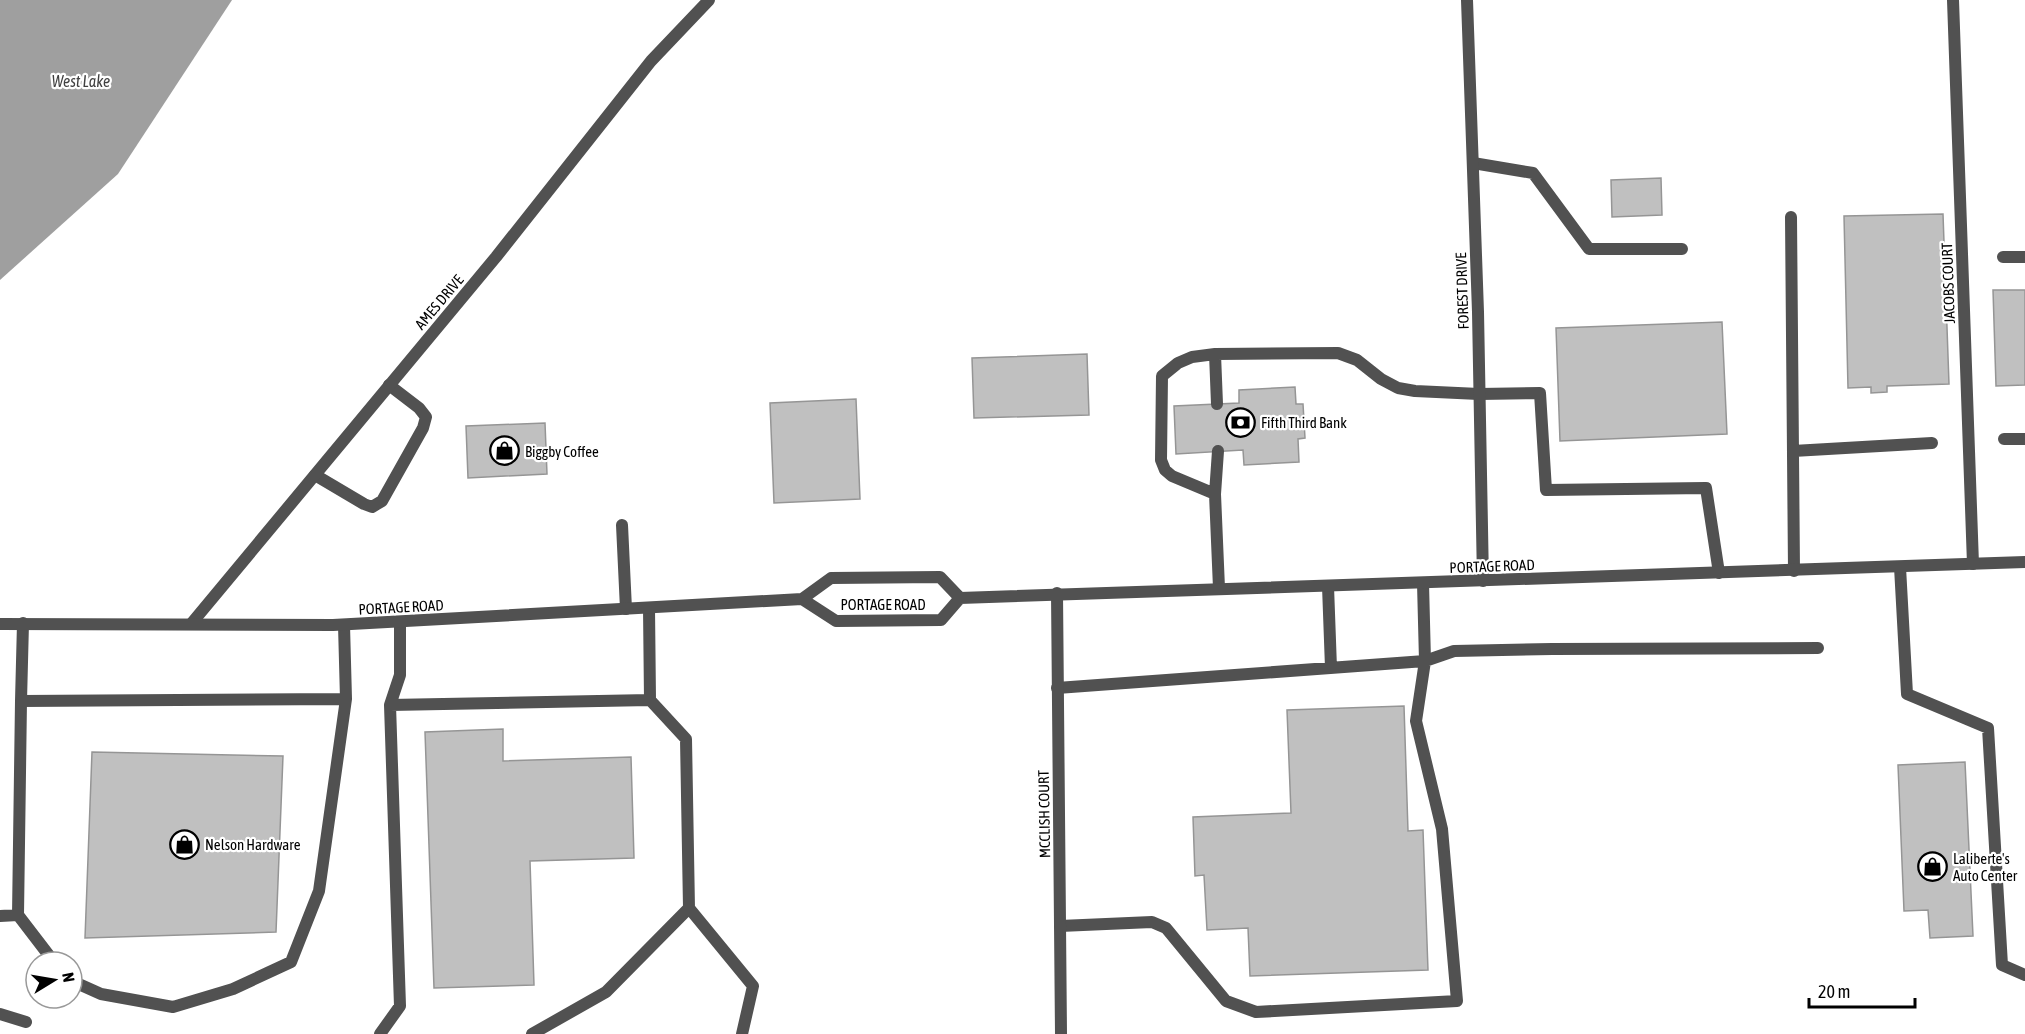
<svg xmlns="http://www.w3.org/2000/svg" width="2025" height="1034" viewBox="0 0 2025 1034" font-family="'Asap Condensed',sans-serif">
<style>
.water{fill:#9f9f9f}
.building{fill:#c0c0c0;stroke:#959595;stroke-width:1.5}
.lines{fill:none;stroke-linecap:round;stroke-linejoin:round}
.service{stroke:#515151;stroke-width:12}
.minor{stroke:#515151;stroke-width:12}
.tertiary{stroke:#515151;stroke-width:12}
.labels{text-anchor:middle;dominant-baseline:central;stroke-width:4.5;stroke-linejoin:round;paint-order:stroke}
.street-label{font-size:15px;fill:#000;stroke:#fff}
.poi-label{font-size:15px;fill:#000;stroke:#fff;text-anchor:start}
.water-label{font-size:16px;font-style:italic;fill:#404040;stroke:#fff}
</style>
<rect width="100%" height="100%" fill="#fff"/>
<path class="water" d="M 0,0 L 232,0 L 118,174 L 0,280 Z"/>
<path class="building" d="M 1661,178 L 1662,215 L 1612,217 L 1611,180 Z
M 1943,214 L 1949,384 L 1887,386 L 1887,392 L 1871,393 L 1871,387 L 1848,388 L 1844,216 Z
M 1993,290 L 2025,290 L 2025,385 L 1996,386 Z
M 1722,322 L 1727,434 L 1560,441 L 1556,328 Z
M 1087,354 L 1089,415 L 974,418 L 972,358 Z
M 1295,387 L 1296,404 L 1303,404 L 1305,438 L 1298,439 L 1299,462 L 1244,465 L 1243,450 L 1176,454 L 1174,406 L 1239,403 L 1239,390 Z
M 856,399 L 860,499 L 774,503 L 770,403 Z
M 545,423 L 547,474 L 468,478 L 466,426 Z
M 1404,706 L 1408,831 L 1423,830 L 1428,970 L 1250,976 L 1248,928 L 1207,930 L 1204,875 L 1195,876 L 1193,817 L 1291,813 L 1287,710 Z
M 503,729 L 503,761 L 631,757 L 634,858 L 530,861 L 534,985 L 434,988 L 425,732 Z
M 92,752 L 283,756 L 276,932 L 85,938 Z
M 1965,762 L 1973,936 L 1930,938 L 1928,910 L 1904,911 L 1898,765 Z"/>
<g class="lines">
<path class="service" d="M 1953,0 L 1973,564
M 1473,163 L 1533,173 L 1589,249 L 1682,249
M 1791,217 L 1794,571
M 2003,257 L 2025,257
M 1215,354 L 1217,404
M 2004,439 L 2025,439
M 1218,451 L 1215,494 L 1219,588
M 1793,451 L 1932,443
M 315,475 L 364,504 L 372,507 L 382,501 L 423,428 L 426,417 L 419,408 L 389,385
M 1215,494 L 1172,476 L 1165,470 L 1161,460 L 1162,376 L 1178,363 L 1192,357 L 1215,354 L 1338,353 L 1357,360 L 1381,379 L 1398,388 L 1415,391 L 1479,394 L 1540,393 L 1546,490 L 1706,488 L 1719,573
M 622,525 L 626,609
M 1900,567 L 1907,694 L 1988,728 L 2002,965 L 2025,975
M 1328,586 L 1331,668
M 23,623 L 21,701 L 346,699 L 344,625
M 1057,688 L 1425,661 L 1454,651 L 1552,649 L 1818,648
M 650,700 L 686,739 L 689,908 L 753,986 L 742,1034
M 390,705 L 650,700 L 649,608
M 18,915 L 54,962
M 0,916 L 18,915 L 21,701
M 1060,926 L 1152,922 L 1166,928 L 1226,1001 L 1256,1012 L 1457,1001 L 1442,829 L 1416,721 L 1425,661 L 1423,583
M 72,981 L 101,994 L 173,1007 L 233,989 L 291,962 L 319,891 L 346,699
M 0,1014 L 26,1022
M 380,1034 L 400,1006 L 390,705 L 400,675 L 400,622
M 532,1034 L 606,992 L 689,908"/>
<path class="minor" d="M 1467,0 L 1478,312 L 1483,581
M 1057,593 L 1061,1034
M 191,624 L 496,257 L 651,61 L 709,0"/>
<path class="tertiary" d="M 802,599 L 836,621 L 941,620 L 960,598 L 2025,562
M 0,624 L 333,625 L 802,599 L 831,578 L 940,577 L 960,598"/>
</g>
<defs>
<symbol id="bank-ring" viewBox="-11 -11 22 22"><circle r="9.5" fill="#fff" stroke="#000" stroke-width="1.5"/><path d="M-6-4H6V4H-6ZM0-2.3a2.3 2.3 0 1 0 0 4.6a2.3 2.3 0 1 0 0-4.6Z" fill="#000"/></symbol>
<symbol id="shop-ring" viewBox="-11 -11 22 22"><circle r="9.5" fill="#fff" stroke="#000" stroke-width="1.5"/><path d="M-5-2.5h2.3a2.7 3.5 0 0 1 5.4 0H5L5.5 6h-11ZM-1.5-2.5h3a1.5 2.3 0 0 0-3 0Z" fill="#000"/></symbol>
</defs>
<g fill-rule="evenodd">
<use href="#bank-ring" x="1224" y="406" width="33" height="33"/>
<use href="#shop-ring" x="488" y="434" width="33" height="33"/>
<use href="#shop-ring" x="168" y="828" width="33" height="33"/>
<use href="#shop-ring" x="1916" y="850" width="33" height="33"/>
</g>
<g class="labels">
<g class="street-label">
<text transform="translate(1948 283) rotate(-92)">JACOBS COURT</text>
<text transform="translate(1462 291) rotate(-92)">FOREST DRIVE</text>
<text transform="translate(439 302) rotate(-50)">AMES DRIVE</text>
<text transform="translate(1492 566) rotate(-2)">PORTAGE ROAD</text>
<text x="883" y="604">PORTAGE ROAD</text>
<text transform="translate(401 607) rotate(-3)">PORTAGE ROAD</text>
<text transform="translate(1044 814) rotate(-91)">MCCLISH COURT</text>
</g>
<g class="poi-label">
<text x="1261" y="422">Fifth Third Bank</text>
<text x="525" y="451">Biggby Coffee</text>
<text x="205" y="844">Nelson Hardware</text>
<text x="1953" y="858">Laliberte's<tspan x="1953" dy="17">Auto Center</tspan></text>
</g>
<g class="water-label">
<text x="81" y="81">West Lake</text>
</g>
</g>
<g transform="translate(54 980) rotate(79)"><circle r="28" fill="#ffffff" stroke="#999999" stroke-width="1.5"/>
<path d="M0-4.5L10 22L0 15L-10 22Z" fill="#000000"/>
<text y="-9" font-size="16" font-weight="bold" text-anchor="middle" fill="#000000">N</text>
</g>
<path d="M1809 998v9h106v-9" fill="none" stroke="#000000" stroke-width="3"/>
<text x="1818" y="998" font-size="18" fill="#000000" stroke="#ffffff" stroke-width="4.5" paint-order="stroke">20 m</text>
</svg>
